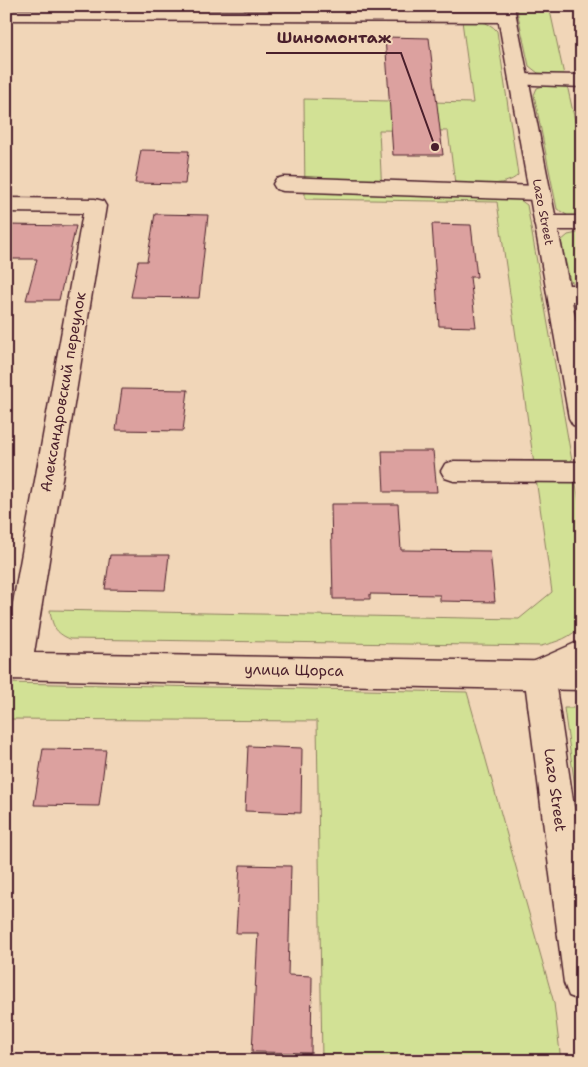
<svg xmlns="http://www.w3.org/2000/svg" width="588" height="1067" viewBox="0 0 588 1067" font-family="'Shantell Sans',sans-serif">
<style>
.green{fill:#d2e195;stroke:#8e8060}
.building{fill:#dca19f;stroke:#4a1f2b}
.lines{fill:none;stroke-linecap:round;stroke-linejoin:round}
.minor-casing{stroke:#4a1f2b;stroke-width:3}
.major-casing{stroke:#4a1f2b;stroke-width:3}
.minor{fill:#f1d6b8;fill-rule:evenodd}
.major{fill:#f1d6b8;fill-rule:evenodd}
.labels{text-anchor:middle;dominant-baseline:central;stroke-width:4;stroke-linejoin:round;paint-order:stroke}
.far-street-label{font-size:12px;fill:#4a1f2b;stroke:#f1d6b8}
.street-label{font-size:15px;fill:#4a1f2b;stroke:#f1d6b8}
.leader{fill:none;stroke:#4a1f2b;stroke-width:2}
.callout-dot{fill:#4a1f2b;stroke:#f1d6b8;stroke-width:2}
.callout-label{font-size:16px;text-anchor:middle;font-weight:bold;fill:#4a1f2b;stroke:#f1d6b8;stroke-width:4;stroke-linejoin:round;paint-order:stroke}
</style>
<rect width="100%" height="100%" fill="#f1d6b8"/>
<filter id="ink" filterUnits="userSpaceOnUse"><feTurbulence type="fractalNoise" baseFrequency=".02" numOctaves="2"/><feDisplacementMap in="SourceGraphic" scale="10" xChannelSelector="R" yChannelSelector="G"/><feConvolveMatrix kernelMatrix="1 2 1 2 8 2 1 2 1" color-interpolation-filters="sRGB"/></filter>
<g filter="url(#ink)">
<path class="green" d="M 516,6 L 549,6 L 564,75 L 538,73 L 529,66 Z
M 462,21 C 475,21 488,20 497,31 L 518,175 C 506,188 471,184 455,183 L 448,131 L 379,130 L 382,195 L 516,197 L 527,205 L 582,518 L 582,624 C 572,638 556,642 541,646 L 70,639 C 55,633 52,625 50,610 L 519,619 L 552,592 L 497,202 L 305,199 L 304,99 L 473,103 Z
M 546,85 L 567,85 L 582,152 L 582,217 L 570,217 L 557,209 L 534,95 L 537,88 Z
M 582,232 L 582,286 L 570,281 L 561,241 L 568,235 Z
M 6,683 L 467,692 L 554,1003 L 561,1061 L 322,1061 L 317,721 L 6,719 Z
M 564,708 L 582,708 L 582,837 Z"/>
<path class="building" d="M 385,37 L 429,38 L 443,155 L 393,155 Z
M 141,150 L 189,151 L 185,184 L 135,183 Z
M 155,214 L 208,215 L 199,298 L 131,297 L 138,261 L 147,261 Z
M 432,224 L 471,225 L 477,277 L 470,277 L 476,327 L 439,326 Z
M 6,225 L 76,226 L 59,300 L 26,300 L 37,259 L 6,259 Z
M 122,389 L 188,390 L 183,431 L 116,430 Z
M 382,451 L 433,451 L 437,492 L 384,492 Z
M 331,504 L 398,504 L 401,550 L 490,551 L 495,602 L 440,601 L 440,595 L 370,594 L 370,599 L 333,599 Z
M 110,555 L 169,555 L 165,590 L 105,589 Z
M 248,746 L 302,748 L 301,813 L 245,811 Z
M 43,749 L 106,750 L 99,806 L 34,805 Z
M 240,865 L 291,866 L 288,975 L 312,976 L 311,1053 L 252,1052 L 258,933 L 236,933 Z"/>
<g class="lines">
<defs>
<path id="minor" d="M 6,10 L 507,12 L 513,13 L 516,17 L 513,21 L 507,22 L 6,20 Z
M 518,74 L 582,75 L 582,87 L 511,84 L 509,80 L 511,76 Z
M 283,177 L 539,186 L 546,188 L 550,193 L 546,198 L 539,200 L 283,191 L 276,189 L 273,184 L 276,179 Z
M 6,198 L 95,199 L 103,201 L 106,206 L 34,653 L 582,662 L 582,690 L 6,679 L 6,642 L 83,213 L 6,212 Z
M 545,216 L 582,216 L 582,230 L 545,230 L 537,228 L 534,223 L 537,218 Z
M 558,285 L 582,285 L 582,301 L 558,301 L 550,299 L 547,293 L 550,287 Z
M 454,461 L 582,462 L 582,482 L 454,481 L 445,478 L 441,471 L 445,464 Z"/>
<path id="major" d="M 496,6 L 514,6 L 582,352 L 582,427 L 573,425 L 569,418 Z
M 582,640 L 582,668 L 555,681 L 582,860 L 582,1001 L 569,996 L 564,983 L 524,674 L 528,664 Z"/>
</defs>
<use href="#minor" class="minor-casing"/>
<use href="#major" class="major-casing"/>
<use href="#minor" class="minor"/>
<use href="#major" class="major"/>
</g>
</g>
<g class="labels">
<g class="far-street-label">
<text transform="translate(543 212) rotate(79)">Lazo Street</text>
</g>
<g class="street-label">
<text transform="translate(63 392) rotate(-80)">Александровский переулок</text>
<text transform="translate(294 670) rotate(1)">улица Щорса</text>
<text transform="translate(555 790) rotate(82)">Lazo Street</text>
</g>
</g>
<path class="leader" d="M435 147L401 53H266"/>
<circle class="callout-dot" cx="435" cy="147" r="5"/>
<g class="callout-label">
<text x="334" y="43">Шиномонтаж</text>
</g>
<rect width="588" height="1067" fill="none" stroke="#f1d6b8" stroke-width="25"/>
<rect x="12" y="12" width="563" height="1042" fill="none" stroke="#4a1f2b" stroke-width="2" filter="url(#ink)"/>
</svg>
